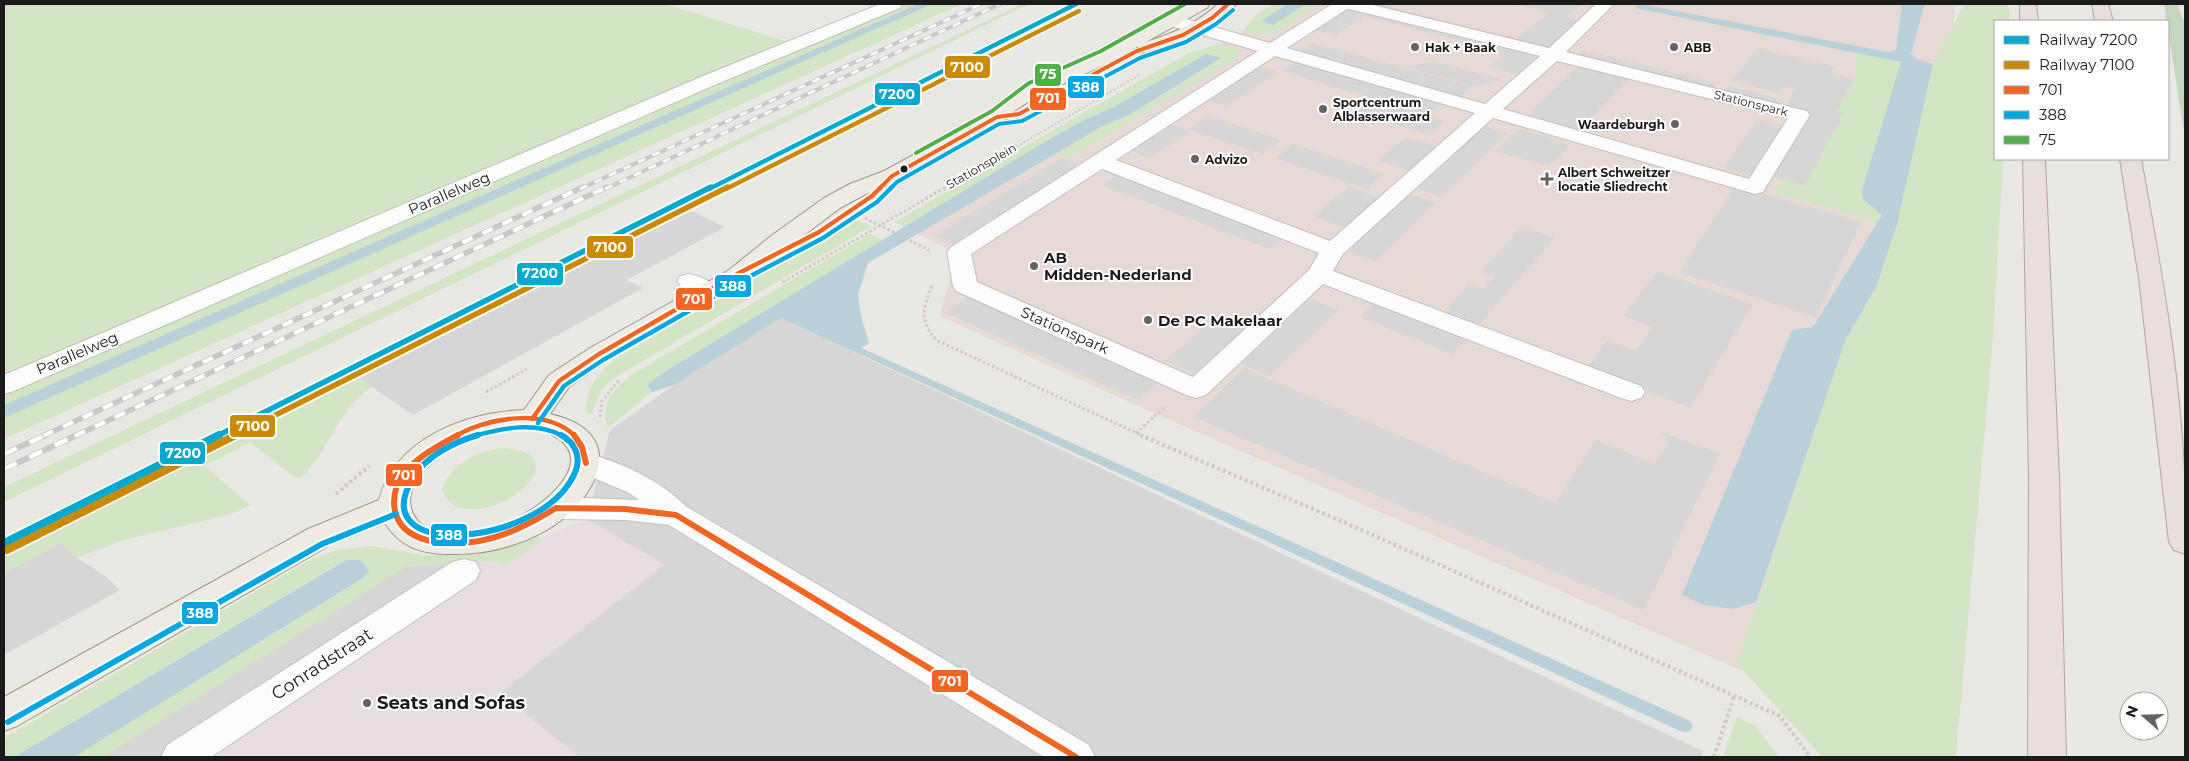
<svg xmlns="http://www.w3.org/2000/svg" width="2189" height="761" viewBox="0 0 2189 761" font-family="Montserrat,sans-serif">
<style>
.residential{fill:#d9d7d5}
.commercial{fill:#e7dad6}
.industrial{fill:#e7dde2}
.religious{fill:#d8d7d5}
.grass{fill:#d4e5c5}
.forest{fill:#c4d6bb}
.water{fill:#bad1da}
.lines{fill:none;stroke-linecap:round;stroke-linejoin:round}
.stream{fill:#bad1da;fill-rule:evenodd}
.minor-casing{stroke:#c1c0be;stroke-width:2}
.major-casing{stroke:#9e9783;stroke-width:2}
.highway-casing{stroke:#bc9fa4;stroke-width:2}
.path-far2{stroke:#d3c8c6;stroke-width:2;stroke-dasharray:2 2;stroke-linecap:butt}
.path-far1{stroke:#d3c8c6;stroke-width:3;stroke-dasharray:2.5 2.5;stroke-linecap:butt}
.path{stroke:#d3c8c6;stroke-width:4;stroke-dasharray:3 3;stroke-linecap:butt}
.minor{fill:#fcfcfb;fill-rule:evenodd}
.major{fill:#eeebe4;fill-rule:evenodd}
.highway{fill:#e7dede;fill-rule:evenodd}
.rail-far2-casing{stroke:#c9c9c8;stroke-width:4}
.rail-far1-casing{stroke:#c9c9c8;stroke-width:5.5}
.rail-casing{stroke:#c9c9c8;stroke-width:6}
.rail-far2{stroke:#fff;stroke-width:2.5;stroke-dasharray:8;stroke-linecap:butt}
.rail-far1{stroke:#fff;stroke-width:4;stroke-dasharray:11;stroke-linecap:butt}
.rail{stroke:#fff;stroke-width:4.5;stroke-dasharray:14;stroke-linecap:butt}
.bus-1-far2-casing{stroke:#fff;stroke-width:6}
.bus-1-far1-casing{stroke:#fff;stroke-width:8}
.bus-1-casing{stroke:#fff;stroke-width:10}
.bus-2-far2-casing{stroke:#fff;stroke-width:6}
.bus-2-far1-casing{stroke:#fff;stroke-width:8}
.bus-2-casing{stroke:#fff;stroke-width:10}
.bus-3-casing{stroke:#fff;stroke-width:6}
.bus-1-far2{stroke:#f26522;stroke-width:4}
.bus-1-far1{stroke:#f26522;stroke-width:4.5}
.bus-1{stroke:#f26522;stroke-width:6}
.bus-2-far2{stroke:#00a7e1;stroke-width:4}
.bus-2-far1{stroke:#00a7e1;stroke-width:4.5}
.bus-2{stroke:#00a7e1;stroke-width:6}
.bus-3{stroke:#50af46;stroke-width:4}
.rail-1-far2-casing{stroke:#fff;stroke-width:7}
.rail-1-far1-casing{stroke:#fff;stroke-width:9}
.rail-1-casing{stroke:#fff;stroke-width:11}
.rail-2-far2-casing{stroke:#fff;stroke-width:7}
.rail-2-far1-casing{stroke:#fff;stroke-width:9}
.rail-2-casing{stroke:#fff;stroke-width:11}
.rail-1-far2{stroke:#00a9ce;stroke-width:4.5}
.rail-1-far1{stroke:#00a9ce;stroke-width:5.5}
.rail-1{stroke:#00a9ce;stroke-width:8}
.rail-2-far2{stroke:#cb8a05;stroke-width:4.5}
.rail-2-far1{stroke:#cb8a05;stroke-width:5.5}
.rail-2{stroke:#cb8a05;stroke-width:8}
.poi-dot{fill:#636361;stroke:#fff;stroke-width:2}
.bus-dot{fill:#1b1b1b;stroke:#fff;stroke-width:2}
.labels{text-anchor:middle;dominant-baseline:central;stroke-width:4;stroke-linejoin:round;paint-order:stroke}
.far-poi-label{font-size:12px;font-weight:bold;fill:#1b1b1b;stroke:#fff;text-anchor:start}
.far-street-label{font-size:12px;fill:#1b1b1b;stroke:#fff}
.street-label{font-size:15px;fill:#1b1b1b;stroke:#fff}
.poi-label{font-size:15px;font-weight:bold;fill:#1b1b1b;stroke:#fff;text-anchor:start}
.near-street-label{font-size:18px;fill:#1b1b1b;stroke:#fff}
.near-poi-label{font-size:18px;font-weight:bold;fill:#1b1b1b;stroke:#fff;text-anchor:start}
.line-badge{stroke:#fff;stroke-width:2}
.badge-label{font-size:14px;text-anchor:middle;font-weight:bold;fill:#fff}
</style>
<rect width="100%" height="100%" fill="#eae8e4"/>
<path class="residential" d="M 781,318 L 1703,751 L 1701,757 L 579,757 L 499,693 L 664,565 L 587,519 L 610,430 L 674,385 Z"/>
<path class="commercial" d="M 1277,4 L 1955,4 L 1950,68 L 1816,703 L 1145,409 L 942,317 L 941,310 L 954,263 L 944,247 L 909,229 L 1246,29 Z"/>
<path class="industrial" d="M 587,519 L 664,565 L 500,693 L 579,757 L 40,757 L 373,561 L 501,554 Z"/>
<path class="religious" d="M 1343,4 L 1381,4 L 1435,19 L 1434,20 L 1516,39 L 1548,13 L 1556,14 L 1515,4 L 1582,4 L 1567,17 L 1587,22 L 1526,77 L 1489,67 L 1506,53 L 1365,16 L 1335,35 L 1307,28 Z
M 1313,43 L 1473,87 L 1455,102 L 1446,100 L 1429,115 L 1281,71 L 1301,57 L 1294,55 Z
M 1757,48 L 1834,66 L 1831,73 L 1855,79 L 1837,111 L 1844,113 L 1805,186 L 1763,174 L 1760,178 L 1723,168 L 1758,119 L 1793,128 L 1800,116 L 1782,111 L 1796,88 L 1785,86 L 1780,93 L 1731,81 Z
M 1582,50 L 1716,83 L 1712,89 L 1723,93 L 1729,86 L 1778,98 L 1772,108 L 1572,60 Z
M 1433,61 L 1503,80 L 1475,86 L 1405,67 Z
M 1251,64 L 1278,72 L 1226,106 L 1198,97 Z
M 1578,66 L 1629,79 L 1574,136 L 1521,121 Z
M 1370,99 L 1445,121 L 1429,135 L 1354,112 Z
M 1209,116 L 1281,140 L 1263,154 L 1189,129 Z
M 1161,121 L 1191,131 L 1150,158 L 1120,148 Z
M 1474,124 L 1508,133 L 1442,197 L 1405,185 L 1418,173 L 1378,160 L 1406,137 L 1446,149 Z
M 1518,129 L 1539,135 L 1570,144 L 1549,167 L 1495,151 Z
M 1293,144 L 1384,174 L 1367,189 L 1275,158 Z
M 1062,158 L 1088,168 L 962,249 L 934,236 Z
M 1124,170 L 1289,233 L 1269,249 L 1102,185 Z
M 1735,186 L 1861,222 L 1816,317 L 1679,273 Z
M 1348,187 L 1387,200 L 1399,190 L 1436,203 L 1375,262 L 1337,247 L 1354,231 L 1314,216 Z
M 687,209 L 725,227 L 627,280 L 643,288 L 413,415 L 359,378 Z
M 1522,227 L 1555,238 L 1478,326 L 1443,313 L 1469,284 L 1484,289 L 1495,277 L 1481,271 Z
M 1657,271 L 1753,304 L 1690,408 L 1587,368 L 1607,341 L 1636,351 L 1653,327 L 1623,316 Z
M 976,291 L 1165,375 L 1138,400 L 946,313 Z
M 1298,294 L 1339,310 L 1270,376 L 1229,359 L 1207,379 L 1165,361 L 1216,316 L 1257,333 Z
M 1380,297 L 1473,332 L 1453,354 L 1360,317 Z
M 1244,368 L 1555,503 L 1596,440 L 1655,464 L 1668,441 L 1661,432 L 1720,453 L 1644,610 L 1193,417 Z
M 62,542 L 77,558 L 105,576 L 120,590 L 4,655 L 4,573 Z
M 453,563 L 464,571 L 180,757 L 103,757 L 407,566 Z"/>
<path class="grass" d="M 4,4 L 665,4 L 788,42 L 4,376 Z
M 903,4 L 962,4 L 4,439 L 4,394 Z
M 1022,4 L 1029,4 L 4,502 L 4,487 Z
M 1273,4 L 1288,4 L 1261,21 L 1273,25 L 1306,4 L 1318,4 C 1295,20 1273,45 1243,30 L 1257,14 Z
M 1964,4 L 2008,4 L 2010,21 L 1995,21 L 1995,159 L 2003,159 L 1993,336 L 1956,757 L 1822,757 L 1737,664 L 1845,341 L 1876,287 L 1897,224 L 1933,64 Z
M 1218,44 L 1234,48 L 1239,53 L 1238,58 L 1069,158 L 1056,154 C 1110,122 1170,96 1220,58 L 1206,54 L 1114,107 L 1084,120 L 904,227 L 894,222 L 1072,119 L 1189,53 Z
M 1856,50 L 1912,61 L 1882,215 L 1878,222 L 1774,193 L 1782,180 L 1805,186 L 1844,113 L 1837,111 L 1855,79 Z
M 941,77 L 946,78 L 359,377 L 372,387 C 338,408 329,452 300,479 L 289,473 L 250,442 L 205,466 L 250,505 L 228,515 L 124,540 L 77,558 L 62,542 L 4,573 L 4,552 Z
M 852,218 L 872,226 L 614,378 L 602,389 L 592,413 L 586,414 C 585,389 598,372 618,357 Z
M 870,234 L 883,240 L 669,369 L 647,385 L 652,392 L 608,428 C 598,402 617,386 636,372 Z
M 500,448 C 598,452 469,549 442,491 C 450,463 474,454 500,448 Z
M 537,534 L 542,541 L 504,566 L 496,561 L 407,566 L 103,757 L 74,757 L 363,579 L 345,560 L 14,757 L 4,757 L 4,738 L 310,560 L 337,550 L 371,546 L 424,555 L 464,555 L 501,548 Z
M 1737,717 L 1756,726 L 1779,757 L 1723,757 Z"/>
<path class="forest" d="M 2164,4 L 2177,4 L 2185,24 L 2185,138 Z"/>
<path class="water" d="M 918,4 L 932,4 L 4,418 L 4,405 Z
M 1288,4 L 1306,4 L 1273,25 L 1261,21 Z
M 1640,4 L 1888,52 L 1896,50 L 1902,4 L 1925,4 L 1911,54 L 1916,59 L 1933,64 L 1897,224 L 1876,287 L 1845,341 L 1756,602 L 1733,609 L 1704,605 L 1682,595 L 1792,330 L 1813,327 L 1882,215 L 1863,199 L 1862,190 L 1901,62 L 1635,8 Z
M 1206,54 L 1221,58 L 1129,115 L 1103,126 L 868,263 L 858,295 L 861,316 L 869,343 L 854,352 L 781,318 L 674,385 L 652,392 L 647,385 L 669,369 L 1038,146 L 1084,120 L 1114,107 Z
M 346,560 L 360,560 L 369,571 L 363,578 L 74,757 L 14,757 Z"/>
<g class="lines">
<path class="stream" d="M 859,347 L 1690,721 L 1693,726 L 1690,731 L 1685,732 L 1680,731 L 855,352 L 854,350 L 855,348 Z"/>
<defs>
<path id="minor" d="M 880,4 L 902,4 L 900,8 L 717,84 L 14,391 L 4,394 L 4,375 L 703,76 Z
M 1332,4 L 1369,4 L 1549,48 L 1596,4 L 1614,4 L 1566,52 L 1807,111 L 1810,115 L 1766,187 L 1763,192 L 1755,194 L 1493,118 L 1343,254 L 1333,271 L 1641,386 L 1645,392 L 1641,398 L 1631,401 L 1621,398 L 1323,284 L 1206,395 L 1196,398 L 1186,395 L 956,291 L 953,286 L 947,252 L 951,247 L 1258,51 L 1164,24 L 1161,20 L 1164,16 L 1176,16 L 1270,43 ZM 1347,9 L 1349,9 L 1540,56 L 1485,104 L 1287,48 ZM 1275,56 L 1475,113 L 1330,241 L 1116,160 ZM 1557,61 L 1788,118 L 1749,179 L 1503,109 ZM 1102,169 L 1319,253 L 1309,270 L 1193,377 L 977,282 L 971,254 Z
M 689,274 C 700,276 714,282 721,292 L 717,297 C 702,301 685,293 677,281 L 680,276 Z
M 586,453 C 625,464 658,479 687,507 L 1089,745 L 1095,757 L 1044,757 L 669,525 L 625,520 L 556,519 L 545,516 L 540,508 L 545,500 L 556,497 L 639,500 L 629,493 L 575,470 L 571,463 L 575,456 Z
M 464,559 L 476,562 L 480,571 L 476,580 L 211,757 L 161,757 L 167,745 L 452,562 Z"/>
<path id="major" d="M 1188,4 L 1209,4 L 1207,8 L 1146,42 C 1172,34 1198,23 1218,4 L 1236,4 C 1218,31 1177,46 1147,53 L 1141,52 L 1138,48 L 1139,46 L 1111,62 L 1040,94 L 1014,111 L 1004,121 L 900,181 L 866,194 L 840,208 L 767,263 L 768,265 L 765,270 L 608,360 L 569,387 L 550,414 C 633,433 597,501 545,531 C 516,547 482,555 449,554 C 422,554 400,547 385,523 L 330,545 L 17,726 L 4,731 L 4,697 L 308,529 L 379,500 C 395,439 465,412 524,410 L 549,375 L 590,348 L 729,270 L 771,236 L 824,198 L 850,184 L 884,171 L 990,113 C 1021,83 1059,72 1097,54 C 1129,40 1157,19 1188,4 ZM 532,428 C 610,447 554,502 511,521 C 494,528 474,532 455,531 C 447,531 437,532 429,529 C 408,519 405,496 418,478 C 427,464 444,453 459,445 C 482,433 506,429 532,428 Z"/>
<path id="highway" d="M 2020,4 L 2036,4 L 2038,21 L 2020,21 Z
M 2092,4 L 2108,4 L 2113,21 L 2095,21 Z
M 2023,159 L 2045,159 L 2059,478 L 2066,757 L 2028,757 L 2029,478 Z
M 2120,159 L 2141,159 C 2165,289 2189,421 2185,554 L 2174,550 L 2169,542 L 2139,278 Z"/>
</defs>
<use href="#minor" class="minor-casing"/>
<use href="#major" class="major-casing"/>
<use href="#highway" class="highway-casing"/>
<path class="path-far2" d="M 2184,4 L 2185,7
M 948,61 L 965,68
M 944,189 L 1141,74"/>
<path class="path-far1" d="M 865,218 L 929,250
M 783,282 L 946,187
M 932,286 C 923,309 919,319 936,340 L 1143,436
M 486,392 L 527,369
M 600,417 L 602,401 L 619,380
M 1136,433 L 1165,407"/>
<path class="path" d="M 1140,435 L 1348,524 L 1780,716 L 1810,757
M 336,494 L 369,466
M 1714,757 L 1734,696"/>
<use href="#minor" class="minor"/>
<use href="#major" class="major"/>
<use href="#highway" class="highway"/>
<defs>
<path id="rail-far2" d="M 580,189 L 981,4
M 605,189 L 1000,4"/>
<path id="rail-far1" d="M 43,436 L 583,187
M 75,436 L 607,187"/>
<path id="rail" d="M 4,454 L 46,435
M 4,469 L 77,435"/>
</defs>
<use href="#rail-far2" class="rail-far2-casing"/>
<use href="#rail-far1" class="rail-far1-casing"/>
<use href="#rail" class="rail-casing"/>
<use href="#rail-far2" class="rail-far2"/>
<use href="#rail-far1" class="rail-far1"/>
<use href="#rail" class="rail"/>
<defs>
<path id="bus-1-far2" d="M 879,189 L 892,176 L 997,117 L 1019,114 L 1137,51 L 1183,35 L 1212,18 L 1228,4"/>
<path id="bus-1-far1" d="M 532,419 L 559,381 L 599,354 L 739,273 L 819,232 L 872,196 L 881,187
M 455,436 C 488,418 545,407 575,436"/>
<path id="bus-1" d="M 458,435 C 436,447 408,461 397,485 C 394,494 393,502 395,511 C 402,543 446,546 472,542 C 503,538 530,524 556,508
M 574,435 L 582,447 L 586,463
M 556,508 L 625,509 L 676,515 L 1076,757"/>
<path id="bus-2-far2" d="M 890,189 L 897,182 L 999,124 L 1022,121 L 1140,58 L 1186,42 L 1216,24 L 1233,10"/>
<path id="bus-2-far1" d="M 538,423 L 564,386 L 603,360 L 743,280 L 823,238 L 877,202 L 892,187
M 474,436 C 502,428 536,421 563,436"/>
<path id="bus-2" d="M 478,435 C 454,442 426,456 413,478 C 361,563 547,547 576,470 C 581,455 574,442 561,435
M 8,722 L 322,544 L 396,514"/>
<path id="bus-3" d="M 916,153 L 992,111 L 1029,83 L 1101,51 L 1185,4"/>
</defs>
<use href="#bus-1-far2" class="bus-1-far2-casing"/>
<use href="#bus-1-far1" class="bus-1-far1-casing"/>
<use href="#bus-1" class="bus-1-casing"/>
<use href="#bus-2-far2" class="bus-2-far2-casing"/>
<use href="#bus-2-far1" class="bus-2-far1-casing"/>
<use href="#bus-2" class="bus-2-casing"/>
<use href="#bus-3" class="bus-3-casing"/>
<use href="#bus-1-far2" class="bus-1-far2"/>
<use href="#bus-1-far1" class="bus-1-far1"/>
<use href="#bus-1" class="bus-1"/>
<use href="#bus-2-far2" class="bus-2-far2"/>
<use href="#bus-2-far1" class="bus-2-far1"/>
<use href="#bus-2" class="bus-2"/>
<use href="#bus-3" class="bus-3"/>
<defs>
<path id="rail-1-far2" d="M 709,189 L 1076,4"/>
<path id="rail-1-far1" d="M 217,436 L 711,187"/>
<path id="rail-1" d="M 4,543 L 219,435"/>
<path id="rail-2-far2" d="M 726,189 L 1079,11"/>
<path id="rail-2-far1" d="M 234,436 L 728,187"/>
<path id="rail-2" d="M 7,550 L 236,435"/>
</defs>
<use href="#rail-1-far2" class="rail-1-far2-casing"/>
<use href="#rail-1-far1" class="rail-1-far1-casing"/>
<use href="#rail-1" class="rail-1-casing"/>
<use href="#rail-2-far2" class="rail-2-far2-casing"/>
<use href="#rail-2-far1" class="rail-2-far1-casing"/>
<use href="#rail-2" class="rail-2-casing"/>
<use href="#rail-1-far2" class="rail-1-far2"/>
<use href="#rail-1-far1" class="rail-1-far1"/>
<use href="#rail-1" class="rail-1"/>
<use href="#rail-2-far2" class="rail-2-far2"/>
<use href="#rail-2-far1" class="rail-2-far1"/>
<use href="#rail-2" class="rail-2"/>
</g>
<g class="poi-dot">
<circle cx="1415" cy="47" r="5"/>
<circle cx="1674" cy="47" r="5"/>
<circle cx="1323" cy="109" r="5"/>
<circle cx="1675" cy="124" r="5"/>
<circle cx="1195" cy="159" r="5"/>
<path d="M1544.5 171.5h5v5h5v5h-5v5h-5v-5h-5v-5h5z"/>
<circle cx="1034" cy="266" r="5"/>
<circle cx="1148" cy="320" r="5"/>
<circle cx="367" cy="703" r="5"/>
</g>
<circle class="bus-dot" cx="904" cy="169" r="4.5"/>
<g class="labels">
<g class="far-poi-label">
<text x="1425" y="47">Hak + Baak</text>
<text x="1684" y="47">ABB</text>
<text x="1333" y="102">Sportcentrum<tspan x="1333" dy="14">Alblasserwaard</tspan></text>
<text x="1665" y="124" text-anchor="end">Waardeburgh</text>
<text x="1205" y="159">Advizo</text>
<text x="1558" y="172">Albert Schweitzer<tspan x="1558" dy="14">locatie Sliedrecht</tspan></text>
</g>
<g class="far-street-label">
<text transform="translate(1751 103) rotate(14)">Stationspark</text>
<text transform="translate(981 166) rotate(-30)">Stationsplein</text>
</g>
<g class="street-label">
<text transform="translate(449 193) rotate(-23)">Parallelweg</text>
<text transform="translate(1065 330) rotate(24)">Stationspark</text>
<text transform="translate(77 353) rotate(-23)">Parallelweg</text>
</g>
<g class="poi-label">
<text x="1044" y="257">AB<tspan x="1044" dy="17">Midden-Nederland</tspan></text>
<text x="1158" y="320">De PC Makelaar</text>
</g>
<g class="near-street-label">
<text transform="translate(322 664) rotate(-33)">Conradstraat</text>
</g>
<g class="near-poi-label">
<text x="377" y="703">Seats and Sofas</text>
</g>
</g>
<g class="line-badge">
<rect x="944" y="55" width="47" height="24" rx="5" fill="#cb8a05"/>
<rect x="1034" y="63" width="28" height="24" rx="5" fill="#50af46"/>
<rect x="1067" y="75" width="38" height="24" rx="5" fill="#00a7e1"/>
<rect x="874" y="82" width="47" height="24" rx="5" fill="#00a9ce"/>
<rect x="1029" y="87" width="38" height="24" rx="5" fill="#f26522"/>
<rect x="586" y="235" width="48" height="24" rx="5" fill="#cb8a05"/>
<rect x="516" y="262" width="48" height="24" rx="5" fill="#00a9ce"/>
<rect x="714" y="274" width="38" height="24" rx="5" fill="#00a7e1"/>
<rect x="675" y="287" width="38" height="24" rx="5" fill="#f26522"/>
<rect x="229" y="414" width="47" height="24" rx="5" fill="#cb8a05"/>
<rect x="159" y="441" width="47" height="24" rx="5" fill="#00a9ce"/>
<rect x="385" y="463" width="38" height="24" rx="5" fill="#f26522"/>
<rect x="430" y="523" width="38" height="24" rx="5" fill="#00a7e1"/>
<rect x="181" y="601" width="38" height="24" rx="5" fill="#00a7e1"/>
<rect x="931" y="669" width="38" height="24" rx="5" fill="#f26522"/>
</g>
<g class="badge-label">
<text x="967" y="72">7100</text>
<text x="1048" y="79">75</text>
<text x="1086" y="92">388</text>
<text x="897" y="99">7200</text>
<text x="1048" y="103">701</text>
<text x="610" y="252">7100</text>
<text x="540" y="278">7200</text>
<text x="733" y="291">388</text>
<text x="694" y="304">701</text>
<text x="253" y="431">7100</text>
<text x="183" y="458">7200</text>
<text x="404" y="480">701</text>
<text x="449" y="540">388</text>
<text x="200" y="618">388</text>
<text x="950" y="686">701</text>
</g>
<rect width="2189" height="761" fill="none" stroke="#1b1b1b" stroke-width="10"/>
<rect x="1994" y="20" width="175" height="140" fill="#ffffff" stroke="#a4a4a4"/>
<rect x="2004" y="36" width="25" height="8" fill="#00a9ce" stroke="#a4a4a4"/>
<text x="2039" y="45" font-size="15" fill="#1b1b1b">Railway 7200</text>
<rect x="2004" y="61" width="25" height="8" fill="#cb8a05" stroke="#a4a4a4"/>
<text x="2039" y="70" font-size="15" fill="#1b1b1b">Railway 7100</text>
<rect x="2004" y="86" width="25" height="8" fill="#f26522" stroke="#a4a4a4"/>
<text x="2039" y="95" font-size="15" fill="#1b1b1b">701</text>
<rect x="2004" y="111" width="25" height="8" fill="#00a7e1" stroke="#a4a4a4"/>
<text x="2039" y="120" font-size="15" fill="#1b1b1b">388</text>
<rect x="2004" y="136" width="25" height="8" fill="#50af46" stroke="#a4a4a4"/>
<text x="2039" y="145" font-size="15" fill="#1b1b1b">75</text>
<g transform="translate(2144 716) rotate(290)"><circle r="24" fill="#ffffff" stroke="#a4a4a4"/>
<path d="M0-4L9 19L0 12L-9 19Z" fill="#636361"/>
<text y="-8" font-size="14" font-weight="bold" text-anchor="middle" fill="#1b1b1b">N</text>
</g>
</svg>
